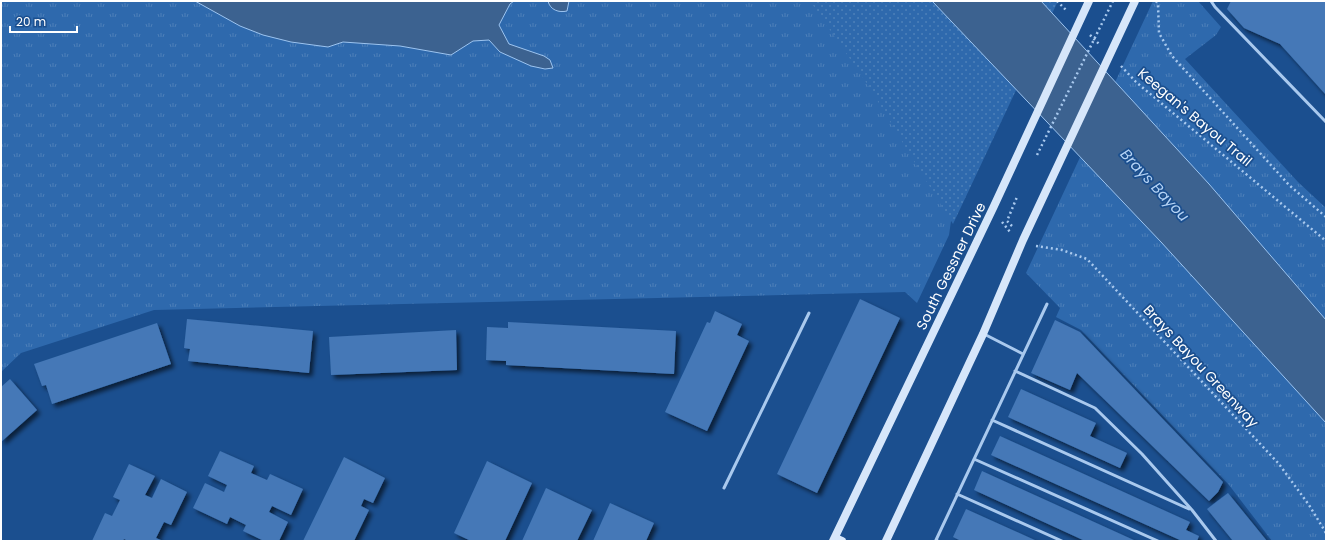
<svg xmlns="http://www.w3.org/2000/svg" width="1327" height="542" viewBox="0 0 1327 542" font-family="Poppins,sans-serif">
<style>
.grass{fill:url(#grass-tufts)}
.park{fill:url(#park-dots)}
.water{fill:#3c6290;stroke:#9cc4f0}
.building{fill:#4478b7;filter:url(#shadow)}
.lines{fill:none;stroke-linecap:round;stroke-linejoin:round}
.path{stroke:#a9c9ee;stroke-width:2.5;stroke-dasharray:2 3;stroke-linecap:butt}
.lane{stroke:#a9c9ee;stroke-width:3}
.secondary{stroke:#d6e6fa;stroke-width:8}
.labels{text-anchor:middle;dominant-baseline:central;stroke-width:3.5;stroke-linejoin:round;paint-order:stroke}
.street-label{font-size:14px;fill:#fff;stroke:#1b4f8f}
.water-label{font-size:15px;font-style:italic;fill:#b5d3f5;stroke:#1b4f8f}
</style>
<defs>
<pattern id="grass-tufts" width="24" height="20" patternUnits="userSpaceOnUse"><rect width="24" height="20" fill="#2e69ad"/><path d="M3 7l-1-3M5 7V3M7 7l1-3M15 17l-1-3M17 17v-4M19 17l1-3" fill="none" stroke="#4d80b9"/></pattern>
<pattern id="park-dots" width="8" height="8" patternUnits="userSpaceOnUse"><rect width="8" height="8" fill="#2e69ad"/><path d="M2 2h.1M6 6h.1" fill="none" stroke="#4d80b9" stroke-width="1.8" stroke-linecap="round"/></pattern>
<filter id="shadow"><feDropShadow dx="3.5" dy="3.5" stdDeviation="2" flood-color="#0009"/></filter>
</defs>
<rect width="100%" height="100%" fill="#1b4f8f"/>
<path class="grass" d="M 1,1 L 813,1 L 956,186 L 949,235 L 917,303 L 905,292 L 154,310 L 21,353 L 1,372 Z
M 1153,1 L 1198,1 L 1221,27 L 1216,35 L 1185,59 L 1298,182 L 1326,208 L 1326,541 L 1272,541 L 1229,485 L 1081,330 L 1056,317 L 1060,308 L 1026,273 Z"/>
<path class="park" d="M 810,1 L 1058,1 L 953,224 L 912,158 L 868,85 Z"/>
<path class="water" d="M 195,1 L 514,1 L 510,4 L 499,25 L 509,44 L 544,56 L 550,60 L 553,68 L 545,69 L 531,66 L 500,52 L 489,40 L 473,41 L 451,55 L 400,46 L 343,42 L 328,47 L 291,42 L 263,35 L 240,26 Z
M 548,1 L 569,1 L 567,11 C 559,13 550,10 548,1 Z
M 932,1 L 1041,1 L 1209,184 L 1326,320 L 1326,423 L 1161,242 Z"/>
<path class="building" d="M 1231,1 L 1326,1 L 1326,95 L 1280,44 L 1244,28 L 1227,9 Z
M 860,299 L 900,318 L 817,493 L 777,474 Z
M 715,311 L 742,324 L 737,335 L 749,341 L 707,431 L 665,412 L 707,322 L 710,323 Z
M 187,319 L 313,331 L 309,373 L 188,361 L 190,349 L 184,348 Z
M 1055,320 L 1080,332 L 1223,482 L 1218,492 L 1209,501 L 1077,373 L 1070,390 L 1031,373 Z
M 508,322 L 676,331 L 674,374 L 506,365 L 506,361 L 486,360 L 487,327 L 508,328 Z
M 157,323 L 171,364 L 52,404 L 46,385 L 42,386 L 34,364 Z
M 456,330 L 457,370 L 331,375 L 329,337 Z
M 10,379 L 37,410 L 1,442 L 1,387 Z
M 1021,389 L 1096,423 L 1090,436 L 1127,453 L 1120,468 L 1008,417 Z
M 1000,436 L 1190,522 L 1186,530 L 1199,536 L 1197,541 L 1182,541 L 991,455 Z
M 220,451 L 254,466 L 251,473 L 267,480 L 270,474 L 303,489 L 291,515 L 272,506 L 269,512 L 288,522 L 279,541 L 264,541 L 243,531 L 246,525 L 230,517 L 227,524 L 193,508 L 205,483 L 224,492 L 227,485 L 208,476 Z
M 344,457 L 385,478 L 373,503 L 364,499 L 361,506 L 369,510 L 354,541 L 303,541 Z
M 487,461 L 532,483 L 505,541 L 471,541 L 454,533 Z
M 129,464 L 155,476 L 145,495 L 152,498 L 161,479 L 187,492 L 171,525 L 164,522 L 156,538 L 163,541 L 128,541 L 124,539 L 123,541 L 92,541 L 105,513 L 112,516 L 120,500 L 113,497 Z
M 982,471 L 1136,541 L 1085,541 L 974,490 Z
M 546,488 L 592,510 L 577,541 L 522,541 Z
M 1228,493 L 1267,541 L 1233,541 L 1207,509 Z
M 610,503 L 654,523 L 646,541 L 593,541 Z
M 966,509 L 1037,541 L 961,541 L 953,537 Z"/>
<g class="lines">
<path class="path" d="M 1057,1 L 1067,11
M 1156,1 L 1158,4 L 1159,33 L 1172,56 L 1289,185 L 1326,217
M 1090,35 L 1099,44
M 1121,66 L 1136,82 L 1326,241
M 1037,155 L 1113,1
M 1002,222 L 1010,232
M 1012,226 L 1007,221 L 1017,197
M 1036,246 L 1062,250 L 1087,259 L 1279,464 L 1309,505 L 1326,533"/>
<path class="lane" d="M 1211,1 L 1215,7 L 1326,122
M 984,334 L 1023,354
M 1015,371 L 1095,408 L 1142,454 L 1192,510 L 1216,541
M 992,420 L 1189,509
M 974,459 L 1158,541
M 724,488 L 809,313
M 957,494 L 1062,541
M 938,541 L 936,540 L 1047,304"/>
<path class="secondary" d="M 835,538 L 842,541
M 833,541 L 994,206 L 1089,1
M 886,541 L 983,334 L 1023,240 L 1135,1"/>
</g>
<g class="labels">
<g class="street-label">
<text transform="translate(1195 117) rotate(40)">Keegan's Bayou Trail</text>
<text transform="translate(951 266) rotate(-64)">South Gessner Drive</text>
<text transform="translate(1201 366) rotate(47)">Brays Bayou Greenway</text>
</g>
<g class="water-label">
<text transform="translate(1155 185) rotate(47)">Brays Bayou</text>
</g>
</g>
<rect width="1327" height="542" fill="none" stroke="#ffffff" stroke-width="4"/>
<path d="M10 26v6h67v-6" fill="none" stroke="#ffffff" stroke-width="2"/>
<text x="16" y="26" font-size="12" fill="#ffffff" stroke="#1b4f8f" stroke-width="3" paint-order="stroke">20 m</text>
</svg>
